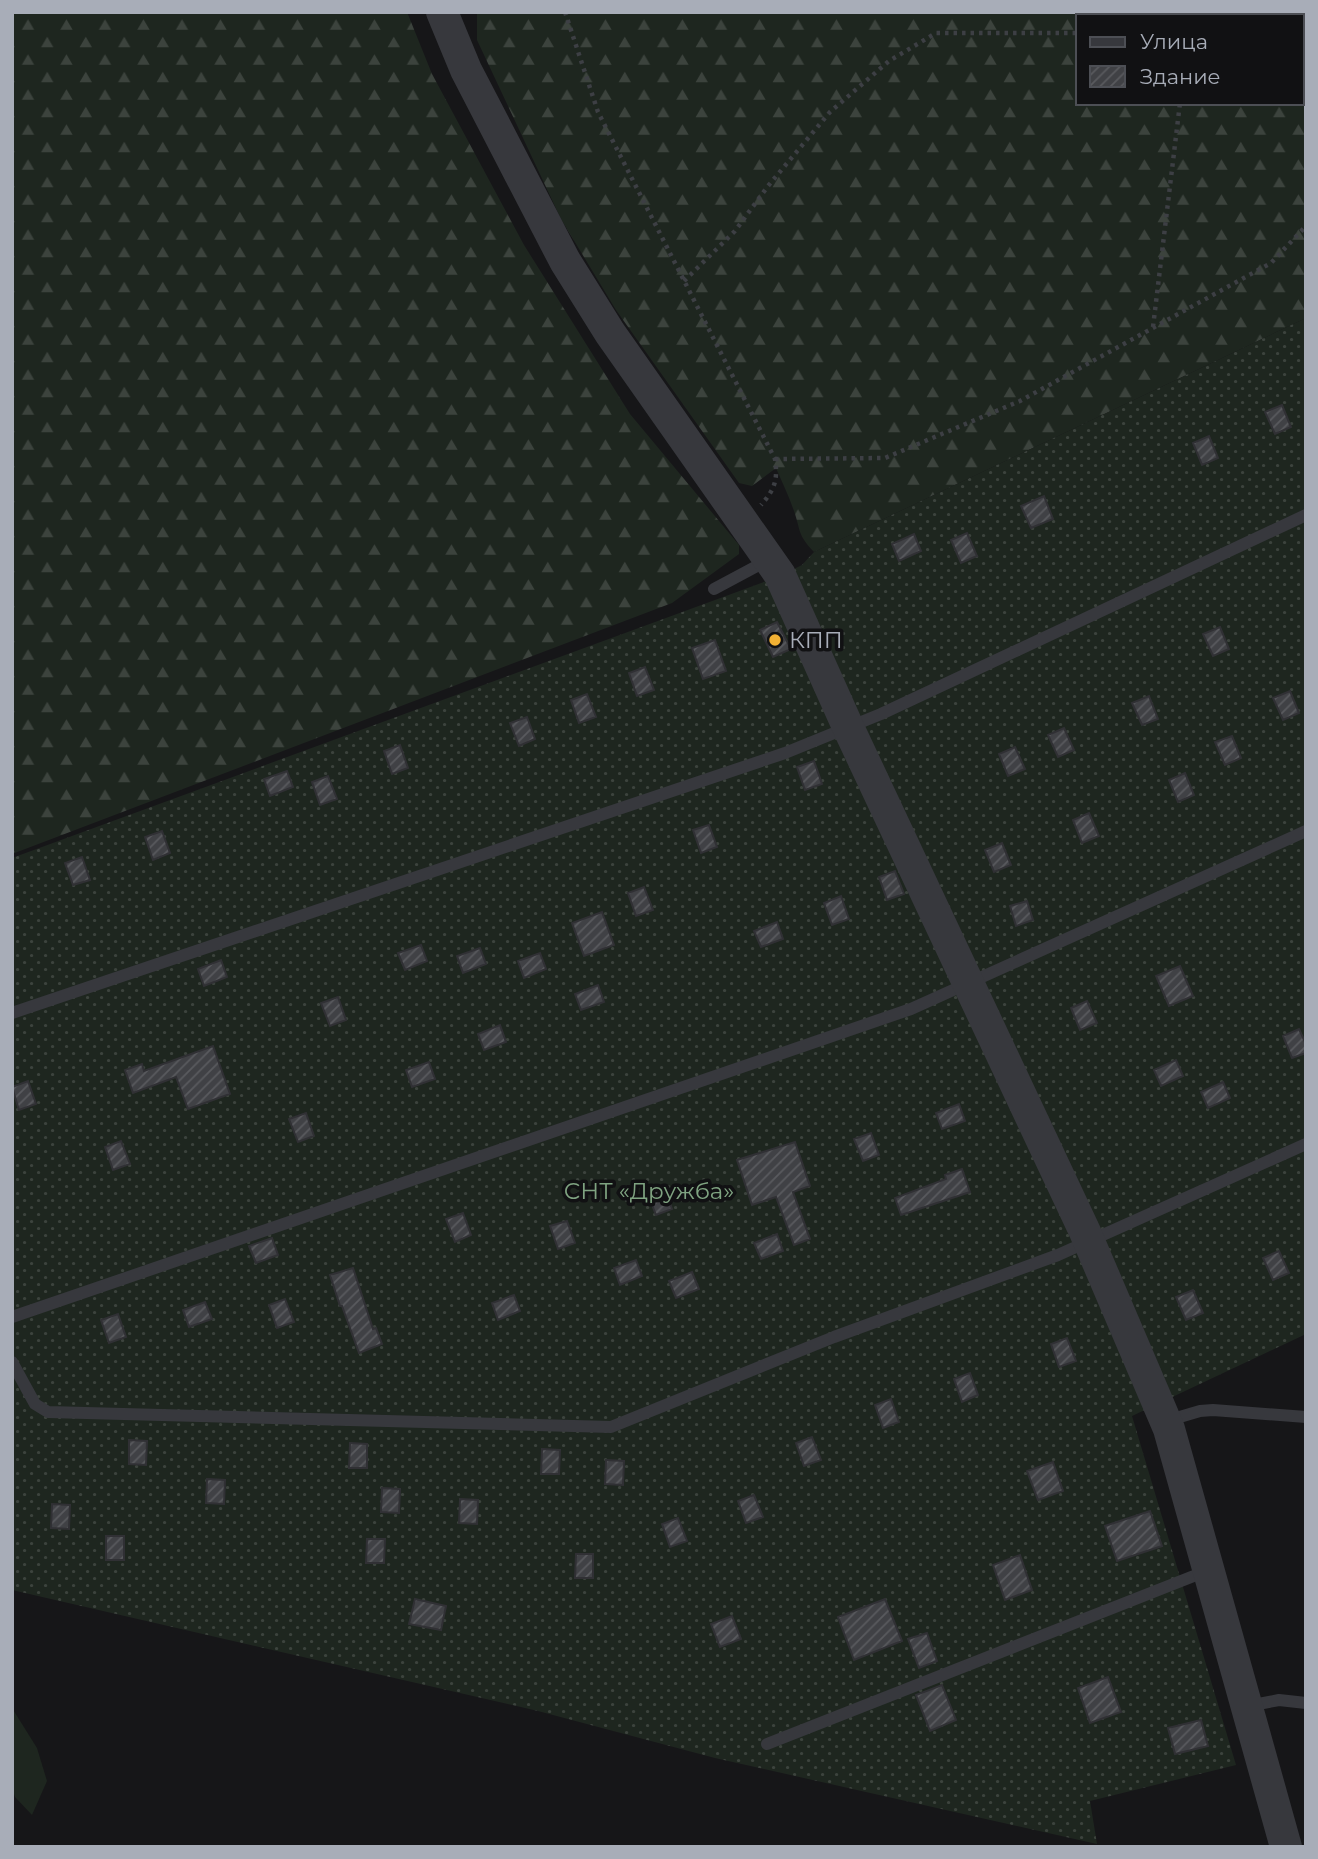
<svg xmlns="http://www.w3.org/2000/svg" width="1318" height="1859" viewBox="0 0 1318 1859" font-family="Montserrat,sans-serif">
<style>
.green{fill:#1e261f}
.forest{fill:url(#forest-firs);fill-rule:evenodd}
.garden{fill:url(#garden-dots)}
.building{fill:url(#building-hatch);stroke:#303034;stroke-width:2}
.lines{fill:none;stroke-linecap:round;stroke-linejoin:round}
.path{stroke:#3d3f44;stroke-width:4.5;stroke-dasharray:3.5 5;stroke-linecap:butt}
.service{stroke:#37383d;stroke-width:12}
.tertiary{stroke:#37383d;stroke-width:32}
.poi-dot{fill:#f2b134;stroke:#111113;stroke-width:2.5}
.labels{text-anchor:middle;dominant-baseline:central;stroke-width:7;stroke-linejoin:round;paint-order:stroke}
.poi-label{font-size:23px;fill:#a8adb8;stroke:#111113;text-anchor:start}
.park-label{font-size:23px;fill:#7fa381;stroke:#111113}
</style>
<defs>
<pattern id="forest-firs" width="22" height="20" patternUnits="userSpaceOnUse" patternTransform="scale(1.75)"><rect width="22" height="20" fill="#1e261f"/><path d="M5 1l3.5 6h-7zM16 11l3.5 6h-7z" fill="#3c433d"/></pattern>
<pattern id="garden-dots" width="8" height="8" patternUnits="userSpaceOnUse" patternTransform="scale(1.75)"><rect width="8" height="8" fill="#1e261f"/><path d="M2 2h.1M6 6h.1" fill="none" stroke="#3c433d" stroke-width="1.8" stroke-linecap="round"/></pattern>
<pattern id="building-hatch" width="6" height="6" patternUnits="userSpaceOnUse" patternTransform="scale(1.75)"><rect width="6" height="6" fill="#404145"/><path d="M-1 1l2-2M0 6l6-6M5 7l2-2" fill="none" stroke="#595a5e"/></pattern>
</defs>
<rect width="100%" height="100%" fill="#161618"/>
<path class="green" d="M 12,1708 L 37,1748 L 47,1781 L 32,1815 L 15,1797 L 12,1788 Z"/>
<path class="forest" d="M 12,12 L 407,12 L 432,74 L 524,245 L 630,414 L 739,545 L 739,554 L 672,603 L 12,854 Z
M 477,12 L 1306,12 L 1306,318 L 814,552 C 797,534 801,531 794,511 C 789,496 782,482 776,468 L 752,486 L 739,483 L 616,310 L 561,219 L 477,40 ZM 1078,16 L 1302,16 L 1302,103 L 1078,103 Z"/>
<path class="garden" d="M 1306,318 L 1306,1334 L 1132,1416 L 1236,1765 L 1090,1801 L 1097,1844 L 715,1758 L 538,1711 L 12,1590 L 12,858 L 780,576 L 802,565 L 814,552 Z"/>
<path class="building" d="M 1282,405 L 1291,427 L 1275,434 L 1265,412 Z
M 1209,436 L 1218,458 L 1202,465 L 1193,443 Z
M 1044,496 L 1053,519 L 1031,528 L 1021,506 Z
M 967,533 L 977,556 L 961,563 L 951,540 Z
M 914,534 L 921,551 L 899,561 L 892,544 Z
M 777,622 L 791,649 L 773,657 L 760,630 Z
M 1220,627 L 1229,649 L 1213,656 L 1203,634 Z
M 715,640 L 726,671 L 703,679 L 692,648 Z
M 645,667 L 654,690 L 637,696 L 629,673 Z
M 1290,691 L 1299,713 L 1283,720 L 1273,698 Z
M 587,694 L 596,717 L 579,723 L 571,700 Z
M 1149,696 L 1158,719 L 1142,725 L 1132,703 Z
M 527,717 L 535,739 L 519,746 L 510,723 Z
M 1064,728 L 1074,750 L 1058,757 L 1048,735 Z
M 1232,736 L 1241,758 L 1225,765 L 1215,742 Z
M 400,745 L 408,768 L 392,774 L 384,751 Z
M 1015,747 L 1025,769 L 1008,776 L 999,754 Z
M 814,761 L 822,784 L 805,790 L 797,767 Z
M 287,771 L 293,787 L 270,796 L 264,779 Z
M 1185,773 L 1194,795 L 1178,802 L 1169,780 Z
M 328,776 L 337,799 L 320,805 L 312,782 Z
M 1089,813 L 1099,836 L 1082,843 L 1073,820 Z
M 709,825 L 717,847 L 701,853 L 693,830 Z
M 162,831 L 170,853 L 153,860 L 145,837 Z
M 1002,843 L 1011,865 L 994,872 L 985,850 Z
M 82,857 L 90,880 L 73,885 L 65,863 Z
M 895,871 L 904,894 L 887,900 L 879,877 Z
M 644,887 L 653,910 L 636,916 L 628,893 Z
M 841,896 L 849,919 L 832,925 L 824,903 Z
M 1027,901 L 1033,920 L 1016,926 L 1010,906 Z
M 602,912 L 614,945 L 584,956 L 572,923 Z
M 777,922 L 783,939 L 761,947 L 754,931 Z
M 421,945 L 427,961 L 405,970 L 398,953 Z
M 480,948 L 486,964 L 463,973 L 457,956 Z
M 540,953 L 546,969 L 524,978 L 518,961 Z
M 221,960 L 227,977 L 204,986 L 198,969 Z
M 1180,966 L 1193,996 L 1169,1006 L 1156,976 Z
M 598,985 L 604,1002 L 581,1010 L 575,994 Z
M 338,997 L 346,1020 L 330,1026 L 321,1003 Z
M 1087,1001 L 1097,1023 L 1080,1030 L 1071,1008 Z
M 500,1025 L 506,1042 L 484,1050 L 478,1034 Z
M 1299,1029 L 1306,1044 L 1306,1053 L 1292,1058 L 1283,1036 Z
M 213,1046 L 230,1094 L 188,1109 L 176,1077 L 133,1093 L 125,1070 L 142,1064 L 144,1071 Z
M 1176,1060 L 1183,1076 L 1161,1086 L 1154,1070 Z
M 429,1062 L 435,1079 L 412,1087 L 406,1070 Z
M 28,1081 L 36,1104 L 19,1110 L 12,1087 Z
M 1223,1082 L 1230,1098 L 1208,1108 L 1201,1092 Z
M 959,1104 L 965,1121 L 942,1129 L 936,1113 Z
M 306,1113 L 314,1136 L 298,1142 L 289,1119 Z
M 871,1133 L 879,1155 L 863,1161 L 854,1139 Z
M 121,1141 L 130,1164 L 113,1170 L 105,1147 Z
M 795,1142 L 810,1186 L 793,1192 L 810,1239 L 794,1245 L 776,1197 L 752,1205 L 737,1160 Z
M 962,1169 L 970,1192 L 901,1215 L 895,1198 L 946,1179 L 945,1175 Z
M 664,1186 L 672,1209 L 656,1215 L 647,1192 Z
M 463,1213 L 471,1235 L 455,1242 L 446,1219 Z
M 567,1221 L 575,1243 L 558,1249 L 550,1226 Z
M 777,1234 L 783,1251 L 761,1259 L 754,1243 Z
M 272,1238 L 278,1255 L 256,1263 L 249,1246 Z
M 1279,1251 L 1289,1273 L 1273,1280 L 1263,1258 Z
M 636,1260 L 642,1276 L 620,1285 L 614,1268 Z
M 353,1268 L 373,1329 L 376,1328 L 382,1344 L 359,1353 L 342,1306 L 340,1306 L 330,1275 Z
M 692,1272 L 699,1289 L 676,1298 L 669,1281 Z
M 1193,1290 L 1203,1313 L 1186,1320 L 1176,1297 Z
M 514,1295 L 520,1311 L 498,1320 L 492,1303 Z
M 285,1299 L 294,1322 L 277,1328 L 269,1305 Z
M 205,1302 L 212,1319 L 189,1327 L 183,1310 Z
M 118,1314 L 126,1337 L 109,1343 L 101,1320 Z
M 1067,1338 L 1076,1361 L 1059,1367 L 1051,1344 Z
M 970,1373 L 978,1395 L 962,1402 L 954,1379 Z
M 891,1399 L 899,1422 L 883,1428 L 875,1405 Z
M 812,1437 L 821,1460 L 804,1466 L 796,1443 Z
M 129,1440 L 147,1441 L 146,1465 L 129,1464 Z
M 350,1443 L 367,1444 L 367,1468 L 349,1468 Z
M 542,1449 L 560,1450 L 559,1474 L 541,1474 Z
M 606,1460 L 624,1461 L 623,1485 L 605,1484 Z
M 1053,1462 L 1063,1491 L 1038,1500 L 1027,1471 Z
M 207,1479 L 225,1480 L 224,1504 L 206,1503 Z
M 382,1488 L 400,1489 L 399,1513 L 381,1512 Z
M 754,1495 L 763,1517 L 746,1523 L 738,1501 Z
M 460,1499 L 478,1500 L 477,1524 L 459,1523 Z
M 52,1504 L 70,1505 L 69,1529 L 51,1528 Z
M 1150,1511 L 1162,1546 L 1117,1561 L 1105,1526 Z
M 678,1518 L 687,1541 L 670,1547 L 662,1524 Z
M 106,1536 L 124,1536 L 124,1560 L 106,1560 Z
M 367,1539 L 385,1539 L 384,1563 L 366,1563 Z
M 576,1554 L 593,1554 L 593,1578 L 575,1578 Z
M 1020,1555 L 1032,1590 L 1005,1600 L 993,1565 Z
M 415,1599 L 446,1606 L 441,1630 L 409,1624 Z
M 885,1599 L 902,1641 L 854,1660 L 838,1617 Z
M 732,1616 L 741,1639 L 720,1647 L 711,1624 Z
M 927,1633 L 937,1661 L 919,1668 L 908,1639 Z
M 1108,1677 L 1121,1712 L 1090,1723 L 1078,1688 Z
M 942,1685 L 956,1720 L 930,1731 L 916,1695 Z
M 1201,1720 L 1208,1746 L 1175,1754 L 1168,1728 Z"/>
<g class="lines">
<path class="path" d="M 565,12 L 598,112 L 775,459 C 778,480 775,489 761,505
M 1188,16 L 1188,12
M 1302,65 L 1306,66
M 684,281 L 735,231 L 768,186 L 830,112 L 889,61 L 936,33 L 1078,33
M 1153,327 L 1180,103
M 775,459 L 885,458 L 1020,401 L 1271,263 L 1306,226"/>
<path class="service" d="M 714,589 L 770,559
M 12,1013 L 785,753 L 881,714 L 1306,515
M 12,1317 L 911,1009 L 1306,831
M 12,1362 L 35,1404 L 48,1412 L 611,1427 L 834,1337 L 1058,1255 L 1306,1144
M 1166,1421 L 1200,1411 L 1213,1410 L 1306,1417
M 1248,1706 L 1279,1700 L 1306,1703
M 767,1744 L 1209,1570"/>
<path class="tertiary" d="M 442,12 L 466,70 L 565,261 L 610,333 L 780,575 L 848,727 L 1085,1232 L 1169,1429 L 1286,1847"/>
</g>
<circle class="poi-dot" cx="775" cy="640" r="7"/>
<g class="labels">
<g class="poi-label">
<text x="789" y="640">КПП</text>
</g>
<g class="park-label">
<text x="649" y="1191">СНТ «Дружба»</text>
</g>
</g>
<rect width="1318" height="1859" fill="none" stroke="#a8adb8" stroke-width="28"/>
<rect x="1076" y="14" width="228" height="91" fill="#111113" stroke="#4d4f55" stroke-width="2"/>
<rect x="1090" y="37" width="35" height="10" fill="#37383d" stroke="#4d4f55" stroke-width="2"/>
<text x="1140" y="49" font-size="21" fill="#a8adb8">Улица</text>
<rect x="1090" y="66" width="35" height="21" fill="url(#building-hatch)" stroke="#4d4f55" stroke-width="2"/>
<text x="1140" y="84" font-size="21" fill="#a8adb8">Здание</text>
</svg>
